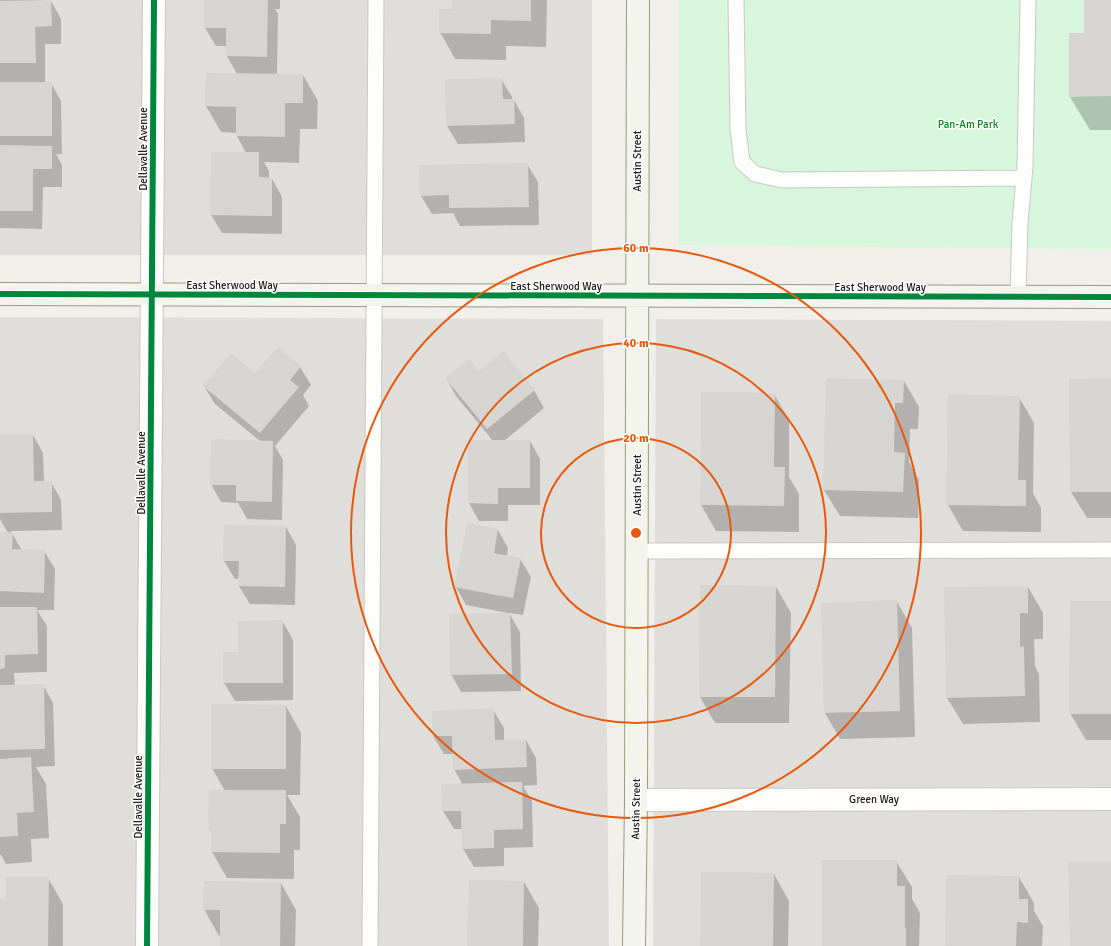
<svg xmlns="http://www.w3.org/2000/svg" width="1111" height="946" viewBox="0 0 1111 946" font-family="Signika,sans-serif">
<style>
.residential{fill:#dfdedb}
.park{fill:#d8f6db}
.shadow{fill:#0003}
.building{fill:#d7d5d1}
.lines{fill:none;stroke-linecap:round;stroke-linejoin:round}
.lane-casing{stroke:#c8c8c6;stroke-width:17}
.street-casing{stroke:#c8c8c6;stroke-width:24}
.secondary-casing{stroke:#979b80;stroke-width:24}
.lane{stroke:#fdfdfc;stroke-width:15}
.street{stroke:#fdfdfc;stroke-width:22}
.secondary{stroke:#f3f5ec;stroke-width:22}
.cycleway-casing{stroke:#fff;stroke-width:8}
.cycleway{stroke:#00873e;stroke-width:6}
.ring{fill:none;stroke:#e8590c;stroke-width:2}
.labels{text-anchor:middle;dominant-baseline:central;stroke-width:3;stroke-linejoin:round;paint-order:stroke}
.park-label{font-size:11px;fill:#08871f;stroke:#fff}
.street-label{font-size:11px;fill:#212121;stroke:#fff}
.centre{fill:#e8590c;stroke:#fff;stroke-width:2}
.ring-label{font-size:12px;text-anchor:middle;font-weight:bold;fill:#e8590c;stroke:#fff;stroke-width:3;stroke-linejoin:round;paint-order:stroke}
</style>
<rect width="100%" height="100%" fill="#f0efea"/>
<path class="residential" d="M 0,0 L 592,0 L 592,255 L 0,255 Z
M 0,317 L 603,319 L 609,946 L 0,946 Z
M 656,319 L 1111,321 L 1111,946 L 653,946 Z"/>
<path class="park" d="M 679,0 L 1111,0 L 1111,249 L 679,245 Z"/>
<path class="shadow" d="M 0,0 L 46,0 L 46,1 L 51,1 L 61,19 L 61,44 L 45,44 L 45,83 L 51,83 L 61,101 L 62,154 L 56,154 L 62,165 L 62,187 L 43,187 L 42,229 L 0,228 Z
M 205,0 L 280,0 L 280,9 L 275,9 L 278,14 L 277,75 L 303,75 L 318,101 L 317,129 L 300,129 L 299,163 L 264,162 L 269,171 L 269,179 L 272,179 L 282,197 L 282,234 L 222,233 L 211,215 L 212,153 L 246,153 L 237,136 L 237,133 L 221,132 L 206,106 L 237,74 L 227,56 L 227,46 L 216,46 L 205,28 Z
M 453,0 L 547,0 L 546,47 L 506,46 L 506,60 L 455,59 L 440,32 L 453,10 Z
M 1085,0 L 1111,0 L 1111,130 L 1090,130 L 1070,97 L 1085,34 Z
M 501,79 L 512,97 L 512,100 L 514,100 L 524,118 L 525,142 L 458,144 L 447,126 Z
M 527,164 L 538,182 L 539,225 L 460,226 L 453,213 L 432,214 L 421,196 Z
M 300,367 L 311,385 L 303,395 L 309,406 L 275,446 L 283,460 L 282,520 L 247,519 L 238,503 L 221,502 L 211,484 L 260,441 L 215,404 L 204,386 L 256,375 Z
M 478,373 L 534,390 L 544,408 L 504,441 L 530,441 L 540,459 L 540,505 L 508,505 L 508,521 L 479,521 L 469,503 L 493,441 L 456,396 L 446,378 Z
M 827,379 L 904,381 L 919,407 L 918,429 L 910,429 L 909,462 L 919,480 L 918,518 L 840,516 L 824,490 Z
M 1111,379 L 1111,518 L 1087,518 L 1071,492 L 1070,380 Z
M 774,394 L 789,420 L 789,477 L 799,494 L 799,532 L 716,531 L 701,505 Z
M 1019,397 L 1034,423 L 1033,493 L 1041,508 L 1041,532 L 963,531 L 948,505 Z
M 0,435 L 33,435 L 43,453 L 44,482 L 51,482 L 61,500 L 62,530 L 11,531 L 22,551 L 44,551 L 55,569 L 54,610 L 37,610 L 47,626 L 47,672 L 14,673 L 15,686 L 43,685 L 53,703 L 55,766 L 36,767 L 46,784 L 49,838 L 31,839 L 32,862 L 6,864 L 1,855 L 0,855 L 0,533 L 8,533 L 0,519 Z
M 286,527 L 296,545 L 295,605 L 250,604 L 239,586 L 240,579 L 235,579 L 224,561 Z
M 498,530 L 508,548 L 507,556 L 520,559 L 531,577 L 523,615 L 509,613 L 520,632 L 521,691 L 461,692 L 451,674 L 508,613 L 466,605 L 456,587 Z
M 776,587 L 791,613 L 789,723 L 715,723 L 700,697 Z
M 1028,587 L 1043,613 L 1043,639 L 1034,639 L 1035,666 L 1039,674 L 1040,722 L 963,724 L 947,698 Z
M 897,602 L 912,628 L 915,737 L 840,739 L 825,713 Z
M 1111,602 L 1111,740 L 1086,740 L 1070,713 Z
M 283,622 L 293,640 L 293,700 L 235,701 L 224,683 L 239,653 Z
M 286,706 L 301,733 L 300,795 L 287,795 L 300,817 L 300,850 L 294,850 L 294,879 L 227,878 L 212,852 L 212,833 L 209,828 L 225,791 L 212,768 Z
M 493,710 L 504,728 L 504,741 L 526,740 L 536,758 L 537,785 L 523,786 L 532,801 L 533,847 L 504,848 L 504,866 L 474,867 L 463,849 L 463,829 L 454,829 L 443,811 L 463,785 L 454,769 L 453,754 L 444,754 L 433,736 L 433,712 Z
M 896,861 L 912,887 L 912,899 L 920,913 L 919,946 L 823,946 Z
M 774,874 L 789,901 L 788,946 L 701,946 Z
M 1019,877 L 1034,903 L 1034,911 L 1043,926 L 1042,946 L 946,946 Z
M 48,878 L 63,904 L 63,946 L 0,946 L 0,900 L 7,900 Z
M 524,882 L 539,908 L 538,946 L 468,946 Z
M 281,883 L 296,910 L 295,946 L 221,946 L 221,936 L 219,936 L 204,909 Z"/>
<path class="building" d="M 51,0 L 52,26 L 35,27 L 36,63 L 0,63 L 0,1 Z
M 204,0 L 268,0 L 267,57 L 226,56 L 226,28 L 204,28 Z
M 452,0 L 531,0 L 531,21 L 491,20 L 491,34 L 439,33 L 439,9 L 452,9 Z
M 1084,0 L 1111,0 L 1111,96 L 1069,97 L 1069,33 L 1084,33 Z
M 206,73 L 303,74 L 303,103 L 285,103 L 285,137 L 236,136 L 236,107 L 205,106 Z
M 502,78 L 503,99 L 514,99 L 515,124 L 446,126 L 445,79 Z
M 0,82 L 52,82 L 52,136 L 0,136 Z
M 0,145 L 52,146 L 52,169 L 33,169 L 33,211 L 0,211 Z
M 211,152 L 259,152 L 259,177 L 272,178 L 272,216 L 210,215 Z
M 528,163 L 529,207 L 449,208 L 449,195 L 420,196 L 419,165 Z
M 278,347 L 301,366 L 290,380 L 299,387 L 260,433 L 203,386 L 231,353 L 255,373 Z
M 503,351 L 535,390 L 487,429 L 445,378 L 469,359 L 479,371 Z
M 826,378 L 904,380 L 903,403 L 895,403 L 894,452 L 905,453 L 903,492 L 823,490 Z
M 1111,378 L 1111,492 L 1070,492 L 1069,379 Z
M 701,392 L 775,393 L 774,467 L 785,467 L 784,506 L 700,505 Z
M 948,394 L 1020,396 L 1018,480 L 1026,480 L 1026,506 L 946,505 Z
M 0,434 L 33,434 L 34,481 L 52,481 L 52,512 L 0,513 Z
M 211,439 L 273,441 L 272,502 L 236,501 L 236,485 L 210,485 Z
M 468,440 L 530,440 L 530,488 L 498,488 L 498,504 L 468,503 Z
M 467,523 L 498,529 L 494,553 L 521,558 L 513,598 L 454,587 Z
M 224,525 L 286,526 L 285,587 L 238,586 L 239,561 L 223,561 Z
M 0,532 L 13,532 L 12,549 L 45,550 L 44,593 L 0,591 Z
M 700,585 L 776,586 L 775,697 L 699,697 Z
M 1028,586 L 1028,613 L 1020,613 L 1020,647 L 1024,646 L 1025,696 L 946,698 L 944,587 Z
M 897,600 L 900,711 L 824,713 L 821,603 Z
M 1070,601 L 1111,601 L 1111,714 L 1069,714 Z
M 0,607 L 37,607 L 38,654 L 5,655 L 5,668 L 0,669 Z
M 510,613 L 512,674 L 450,675 L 449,614 Z
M 283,620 L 283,683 L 223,683 L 223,652 L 238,652 L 238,621 Z
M 44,684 L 45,749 L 0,750 L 0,685 Z
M 211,704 L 286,705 L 286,769 L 211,769 Z
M 494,708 L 495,740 L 526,739 L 527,767 L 453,770 L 452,736 L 432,736 L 432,711 Z
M 31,757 L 34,812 L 17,813 L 18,836 L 0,837 L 0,759 Z
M 522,782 L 523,829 L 494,830 L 494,848 L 462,849 L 461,811 L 442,811 L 441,784 Z
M 209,790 L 286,790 L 286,824 L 280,824 L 280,853 L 211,852 L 211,829 L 208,829 Z
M 822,860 L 897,860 L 897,886 L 905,886 L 905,928 L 906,928 L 906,946 L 822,946 Z
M 1068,862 L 1111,862 L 1111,946 L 1070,946 Z
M 701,872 L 774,873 L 773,946 L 700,946 Z
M 946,875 L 1019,876 L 1019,899 L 1028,899 L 1028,923 L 1017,922 L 1016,946 L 945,946 Z
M 6,877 L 49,877 L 48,946 L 0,946 L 0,899 L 6,899 Z
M 469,880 L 524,881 L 523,946 L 467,946 Z
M 204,881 L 281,882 L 280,946 L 220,946 L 220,910 L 203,910 Z"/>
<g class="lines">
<defs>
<path id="lane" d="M 736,0 L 738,129 L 742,162 L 755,174 L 782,180 L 1024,178
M 1018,297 L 1020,223 L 1025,167 L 1028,0
M 637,551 L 1111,550
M 370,946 L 376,0"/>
<path id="street" d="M 636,800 L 1111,799
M 147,946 L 154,0"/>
<path id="secondary" d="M 0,294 L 1111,297
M 634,946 L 636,800 L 638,0"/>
</defs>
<use href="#lane" class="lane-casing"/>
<use href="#street" class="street-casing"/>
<use href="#secondary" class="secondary-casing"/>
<use href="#lane" class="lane"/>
<use href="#street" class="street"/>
<use href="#secondary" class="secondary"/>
<defs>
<path id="cycleway" d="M 0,294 L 1111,297
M 147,946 L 154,0"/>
</defs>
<use href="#cycleway" class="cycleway-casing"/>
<use href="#cycleway" class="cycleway"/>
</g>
<g class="ring">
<circle cx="636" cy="533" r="95"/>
<circle cx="636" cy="533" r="190"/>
<circle cx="636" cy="533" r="285"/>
</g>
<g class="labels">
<g class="park-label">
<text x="968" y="124">Pan-Am Park</text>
</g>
<g class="street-label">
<text transform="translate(143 149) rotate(-90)">Dellavalle Avenue</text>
<text transform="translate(637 161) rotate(-90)">Austin Street</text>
<text x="232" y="285">East Sherwood Way</text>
<text x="556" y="286">East Sherwood Way</text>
<text x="880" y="287">East Sherwood Way</text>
<text transform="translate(141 473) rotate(-90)">Dellavalle Avenue</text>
<text transform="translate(637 485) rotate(-90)">Austin Street</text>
<text transform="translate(138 797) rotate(-90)">Dellavalle Avenue</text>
<text x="874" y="799">Green Way</text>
<text transform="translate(636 809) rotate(-89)">Austin Street</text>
</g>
</g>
<circle cx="636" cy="533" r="6" class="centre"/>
<g class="ring-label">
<text x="636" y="252">60 m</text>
<text x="636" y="347">40 m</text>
<text x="636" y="442">20 m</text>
</g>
</svg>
